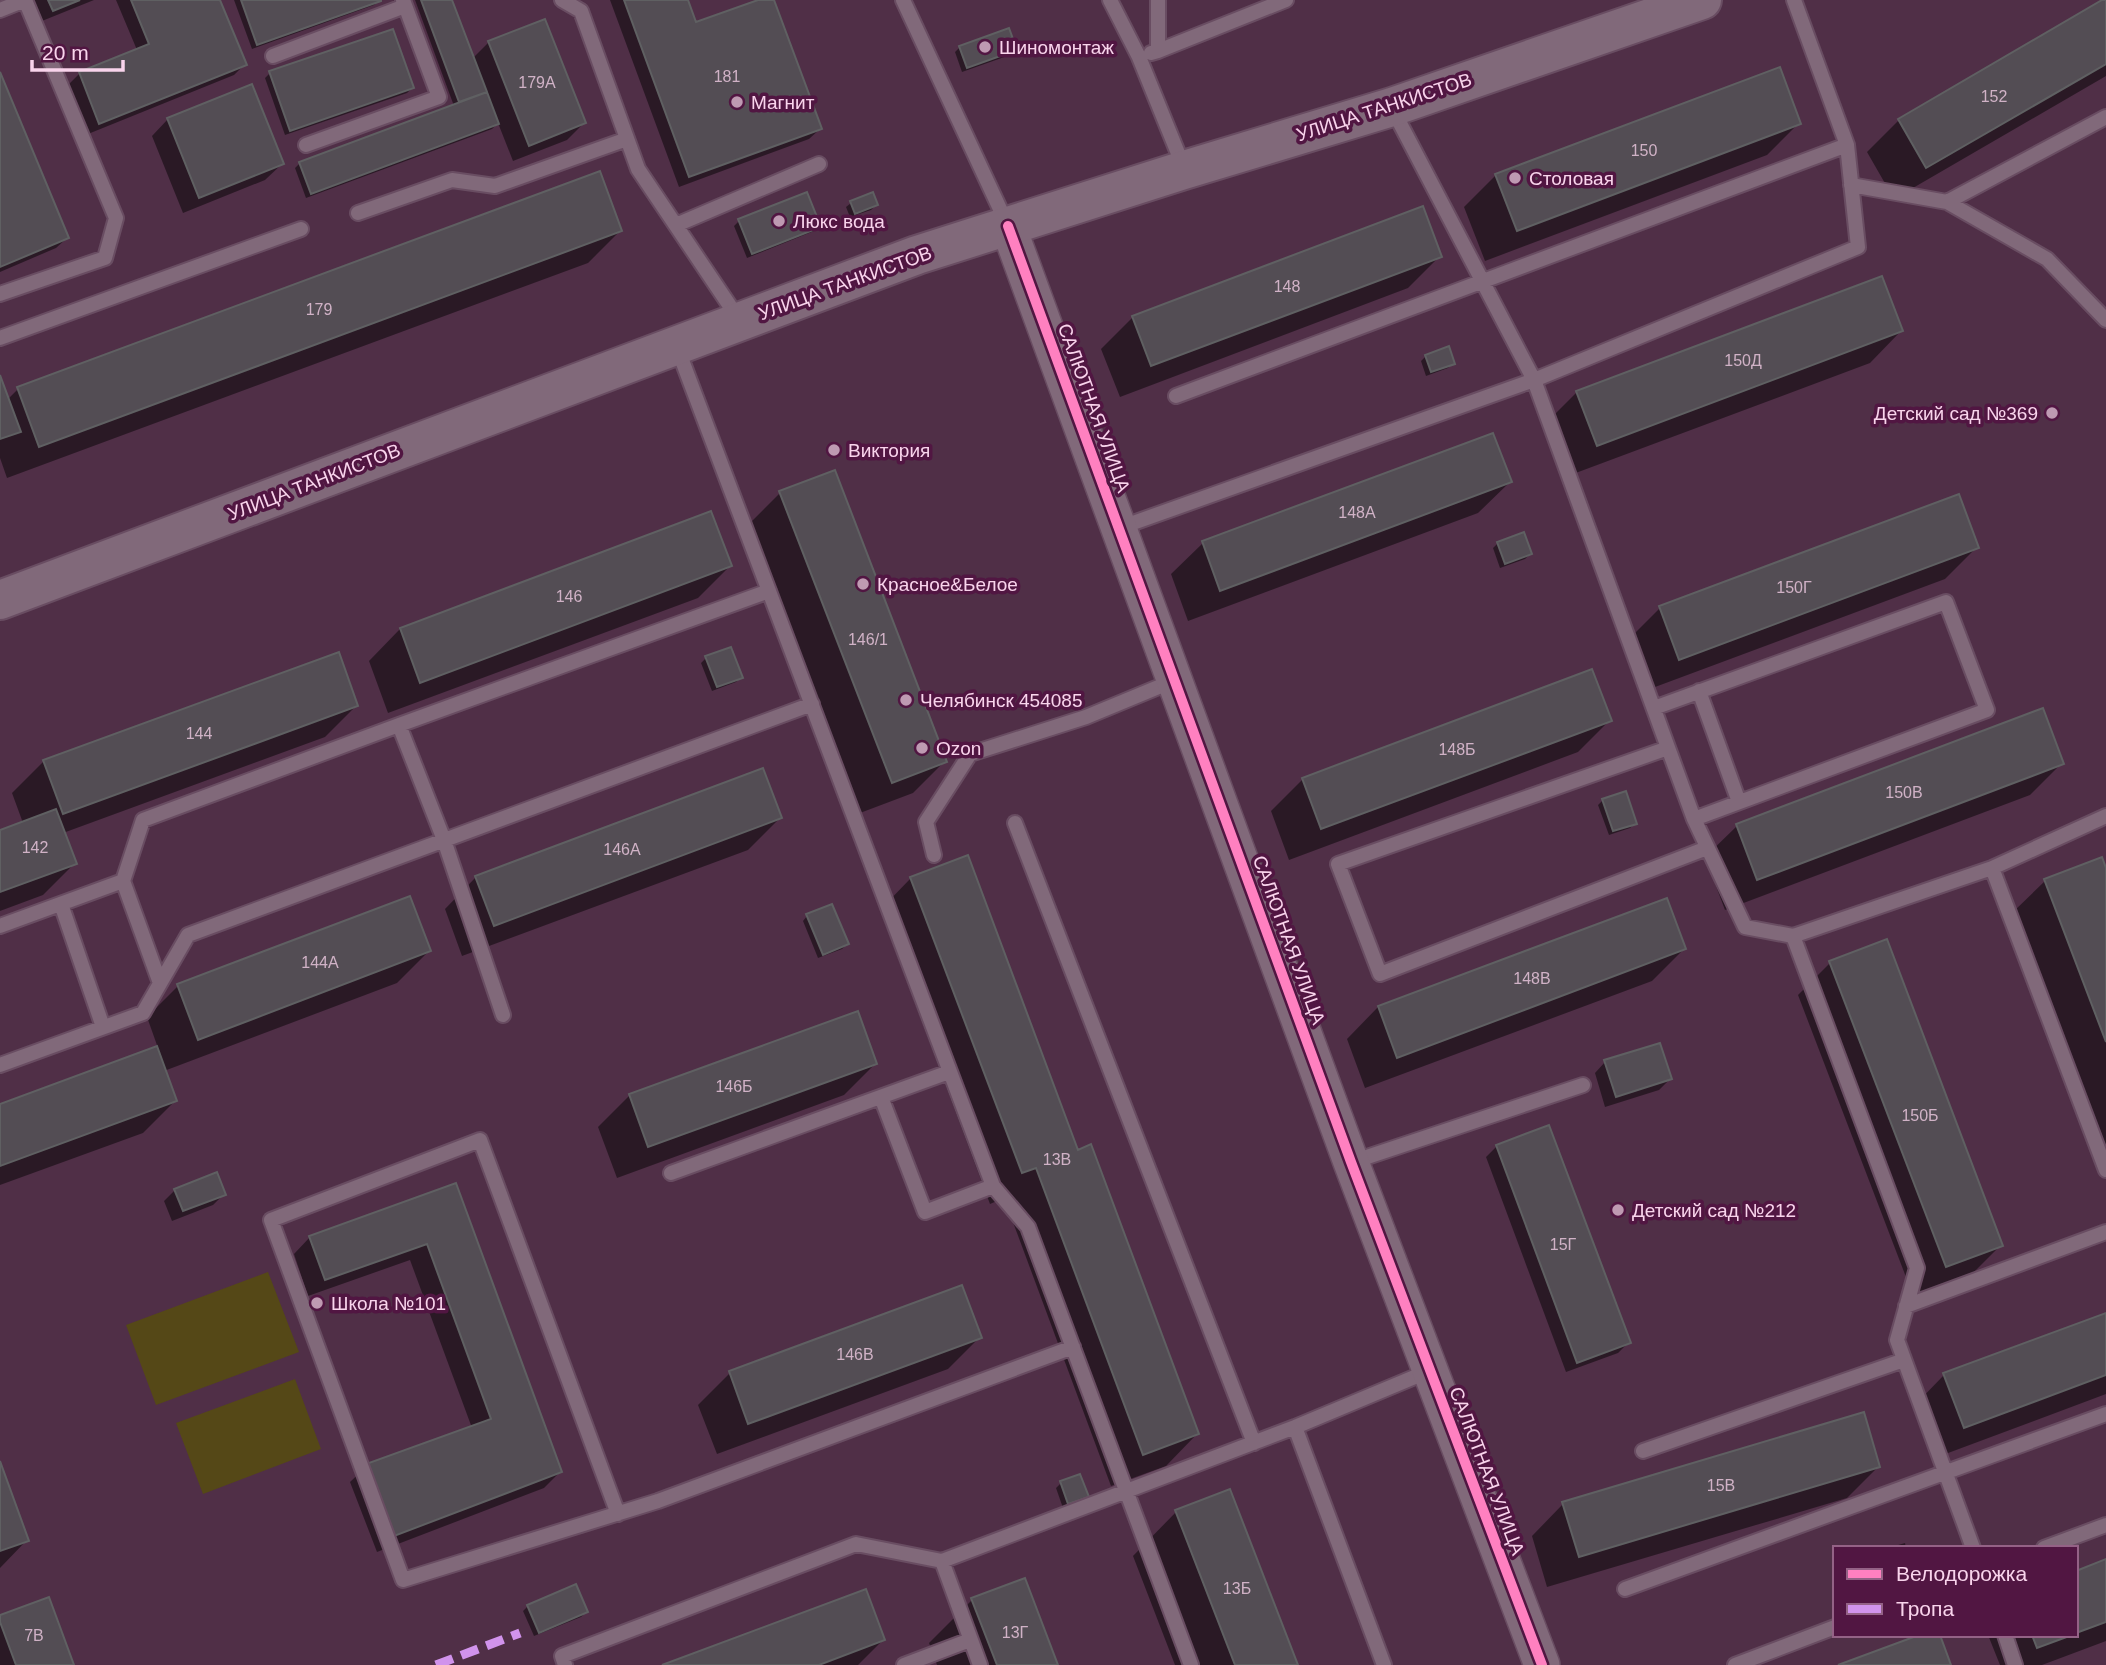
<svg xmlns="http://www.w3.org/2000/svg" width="2106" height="1665" viewBox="0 0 2106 1665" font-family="Arial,sans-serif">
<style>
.green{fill:#554817}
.shadow{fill:#0007}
.building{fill:#534d54;stroke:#5f6062;stroke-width:2}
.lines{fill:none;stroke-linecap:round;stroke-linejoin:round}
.service-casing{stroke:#694d62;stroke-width:18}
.tertiary-casing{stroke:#694d62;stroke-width:38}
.secondary-casing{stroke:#694d62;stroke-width:42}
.service{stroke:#81697a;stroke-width:14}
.tertiary{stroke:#81697a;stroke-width:35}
.secondary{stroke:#81697a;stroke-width:38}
.quiet{stroke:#d193ec;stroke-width:9;stroke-dasharray:18 9;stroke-linecap:butt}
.cycleway-casing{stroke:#511642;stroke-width:15}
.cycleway{stroke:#ff80c0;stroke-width:10}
.poi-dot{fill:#be9ab2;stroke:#511642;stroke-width:2.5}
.labels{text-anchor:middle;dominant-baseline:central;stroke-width:7;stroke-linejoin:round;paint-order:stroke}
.number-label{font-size:16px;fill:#d0b2c6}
.poi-label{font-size:19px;fill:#f9d4ec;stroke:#511642;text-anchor:start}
.street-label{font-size:19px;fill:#f9d4ec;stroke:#511642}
</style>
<rect width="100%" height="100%" fill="#502f47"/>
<path class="green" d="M 268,1272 L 299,1352 L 156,1405 L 126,1325 Z
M 295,1379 L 321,1449 L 203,1494 L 176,1423 Z"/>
<path class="shadow" d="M 33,0 L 94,0 L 42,21 Z
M 116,0 L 219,0 L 245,64 L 234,75 L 88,134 L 69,84 L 80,73 L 137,50 Z
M 234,0 L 379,0 L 374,5 L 252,49 Z
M 415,0 L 450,0 L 472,59 L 489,42 L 584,123 L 567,140 L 513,161 L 498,123 L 492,129 L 306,198 L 295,168 L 300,163 L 454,106 Z
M 610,0 L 686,0 L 695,25 L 763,0 L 772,0 L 820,129 L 809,139 L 679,187 Z
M 2106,0 L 2106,76 L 1894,199 L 1867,152 L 1899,120 Z
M 960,47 L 1015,50 L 1010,55 L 962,72 L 955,52 Z
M 270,73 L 412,88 L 407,93 L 285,135 L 265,78 Z
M 0,77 L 67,238 L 56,248 L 0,272 Z
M 168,119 L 282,164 L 265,180 L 183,213 L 152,136 Z
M 1799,123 L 1767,155 L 1485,261 L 1464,207 L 1496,175 Z
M 599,174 L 620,231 L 588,263 L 7,478 L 0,458 L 0,377 L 8,399 L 18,389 Z
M 851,203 L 876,205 L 871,210 L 850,217 L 846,207 Z
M 739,221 L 819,226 L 814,231 L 747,258 L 734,226 Z
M 1440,256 L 1408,288 L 1120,397 L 1101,349 L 1133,317 Z
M 1901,331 L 1870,363 L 1565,477 L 1545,424 L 1577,392 Z
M 1426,356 L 1453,363 L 1448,368 L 1426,376 L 1421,361 Z
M 1510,482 L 1478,513 L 1188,621 L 1171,574 L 1203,543 Z
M 780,493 L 945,761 L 913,793 L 860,813 L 749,524 Z
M 1958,496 L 1977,547 L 1945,579 L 1647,690 L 1628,640 L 1660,608 Z
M 1498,543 L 1530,554 L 1525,559 L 1500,568 L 1493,548 Z
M 730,566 L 698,598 L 388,713 L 369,661 L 400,629 Z
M 706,658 L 741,677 L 736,682 L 712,691 L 701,663 Z
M 356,706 L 325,737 L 63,833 L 75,863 L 43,895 L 0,911 L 0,831 L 23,823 L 12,793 L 44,761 Z
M 1610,720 L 1578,752 L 1289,860 L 1271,811 L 1303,779 Z
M 2062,763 L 2030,795 L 1725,910 L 1705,857 L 1737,826 Z
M 1603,800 L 1635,823 L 1630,828 L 1609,835 L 1598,805 Z
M 780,818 L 748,850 L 462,956 L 445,909 L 476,877 Z
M 2106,873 L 2106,1155 L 2013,912 L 2045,881 Z
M 911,878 L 1077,1152 L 1197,1434 L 1166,1466 L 1111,1486 L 1004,1198 L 990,1204 L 880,910 Z
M 807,916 L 847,944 L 842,949 L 818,958 L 803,921 Z
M 1886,942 L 2001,1245 L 1969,1277 L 1914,1298 L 1798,995 L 1830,963 Z
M 1684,949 L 1652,981 L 1365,1088 L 1347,1039 L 1378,1007 Z
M 429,951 L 397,983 L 164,1071 L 175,1101 L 143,1133 L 0,1185 L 0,1106 L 158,1048 L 147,1017 L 178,986 Z
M 1605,1062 L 1670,1079 L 1659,1090 L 1605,1107 L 1595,1073 Z
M 875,1064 L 844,1095 L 617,1178 L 598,1127 L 630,1095 Z
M 1497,1146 L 1629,1342 L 1618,1353 L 1566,1372 L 1486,1157 Z
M 455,1185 L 560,1472 L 544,1488 L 377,1552 L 350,1482 L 367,1466 L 472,1428 L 410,1260 L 308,1296 L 294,1254 L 310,1237 Z
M 175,1190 L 224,1194 L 213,1205 L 172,1221 L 164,1201 Z
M 2106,1315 L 2106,1394 L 1932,1459 L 1913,1407 L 1944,1375 Z
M 980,1337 L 948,1369 L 717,1454 L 698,1405 L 730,1373 Z
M 0,1466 L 27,1540 L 0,1568 Z
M 1878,1467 L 1847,1498 L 1547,1587 L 1532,1536 L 1563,1504 Z
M 1079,1476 L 1087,1496 L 1082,1501 L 1063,1508 L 1056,1488 L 1061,1483 Z
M 1176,1512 L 1296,1665 L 1175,1665 L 1133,1556 Z
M 1905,1543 L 1906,1548 L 1888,1548 Z
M 2106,1561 L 2106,1641 L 2042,1665 L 2000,1665 L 1988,1635 L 2076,1635 L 2076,1573 Z
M 972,1600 L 1056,1665 L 937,1665 L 929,1643 Z
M 528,1606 L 586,1612 L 581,1617 L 534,1636 L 523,1611 Z
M 0,1617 L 72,1665 L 0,1665 Z
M 883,1640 L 858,1665 L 667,1665 Z"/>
<path class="building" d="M 48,0 L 80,0 L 53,11 Z
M 131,0 L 220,0 L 247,65 L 99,124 L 79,72 L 149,44 Z
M 241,0 L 381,0 L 381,1 L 257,45 Z
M 421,0 L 452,0 L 487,92 L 459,102 Z
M 624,0 L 688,0 L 696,22 L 758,0 L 774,0 L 822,129 L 689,177 Z
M 2102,0 L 2106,0 L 2106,64 L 1926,168 L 1898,119 Z
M 545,19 L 586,123 L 529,146 L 488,41 Z
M 1009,28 L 1017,50 L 967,68 L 959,46 Z
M 393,29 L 414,88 L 290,131 L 269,71 Z
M 1780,67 L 1801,124 L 1517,231 L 1495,174 Z
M 0,72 L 69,238 L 0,267 Z
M 252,84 L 284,164 L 199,198 L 167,118 Z
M 487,92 L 499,124 L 311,194 L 299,162 Z
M 600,171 L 622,231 L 39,447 L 17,387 Z
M 807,192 L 821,227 L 752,254 L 738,219 Z
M 873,192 L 878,205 L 855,214 L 850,201 Z
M 1423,206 L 1442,257 L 1151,366 L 1132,316 Z
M 1882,276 L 1903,331 L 1597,446 L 1576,391 Z
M 1449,346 L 1455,364 L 1431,372 L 1425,355 Z
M 0,375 L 21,432 L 0,439 Z
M 1493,433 L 1512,482 L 1220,591 L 1202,541 Z
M 835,470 L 947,762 L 892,783 L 779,491 Z
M 1959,494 L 1979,548 L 1679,660 L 1659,606 Z
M 711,511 L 732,566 L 420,683 L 400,628 Z
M 1524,532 L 1532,554 L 1505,564 L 1497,542 Z
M 731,647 L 743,678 L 717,687 L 705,656 Z
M 339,652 L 358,706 L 63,814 L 43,760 Z
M 1592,669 L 1612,721 L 1321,829 L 1302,778 Z
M 2043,708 L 2064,764 L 1757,880 L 1736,824 Z
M 763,768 L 782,818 L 494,926 L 475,876 Z
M 1626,791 L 1637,824 L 1613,831 L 1602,799 Z
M 56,809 L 77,864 L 0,892 L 0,830 Z
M 968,855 L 1078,1150 L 1091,1144 L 1199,1434 L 1143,1455 L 1036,1168 L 1022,1173 L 910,877 Z
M 2102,857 L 2106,868 L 2106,1042 L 2044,879 Z
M 410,896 L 431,951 L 198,1040 L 177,984 Z
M 1667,898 L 1686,949 L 1397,1058 L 1378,1006 Z
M 832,904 L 849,944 L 823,955 L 806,914 Z
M 1887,939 L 2003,1246 L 1946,1267 L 1829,961 Z
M 858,1011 L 877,1064 L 648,1147 L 629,1094 Z
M 1660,1043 L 1672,1079 L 1616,1097 L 1604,1060 Z
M 157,1046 L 177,1101 L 0,1166 L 0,1104 Z
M 1549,1125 L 1631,1343 L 1577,1363 L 1496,1145 Z
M 217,1172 L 226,1195 L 183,1211 L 174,1189 Z
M 456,1183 L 562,1472 L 394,1536 L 366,1464 L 491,1419 L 427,1244 L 325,1280 L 309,1236 Z
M 962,1285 L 982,1338 L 748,1424 L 729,1371 Z
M 2106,1313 L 2106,1375 L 1964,1428 L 1943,1373 Z
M 1864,1412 L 1880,1467 L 1579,1557 L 1562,1502 Z
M 0,1461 L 29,1541 L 0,1551 Z
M 1080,1474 L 1089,1497 L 1068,1504 L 1060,1481 Z
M 1230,1489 L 1298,1665 L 1235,1665 L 1175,1510 Z
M 2106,1559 L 2106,1622 L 2076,1633 L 2076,1571 Z
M 1025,1578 L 1058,1665 L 997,1665 L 971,1598 Z
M 576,1584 L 588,1612 L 539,1633 L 527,1605 Z
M 866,1589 L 885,1640 L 819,1665 L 662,1665 Z
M 49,1597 L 74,1665 L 16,1665 L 0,1622 L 0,1615 Z
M 1919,1635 L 1940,1635 L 1951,1665 L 1838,1665 Z
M 2032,1635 L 2072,1635 L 2037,1648 Z"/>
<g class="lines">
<defs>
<path id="service" d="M 562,0 L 581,11 L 638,169 L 740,321
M 903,0 L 1007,224
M 1110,0 L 1139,57 L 1184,168
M 0,10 L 25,0 L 116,218 L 105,258 L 0,294
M 1158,51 L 1286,0
M 1151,53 L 1158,51 L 1158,0
M 273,56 L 405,6
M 1392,108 L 1534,380 L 1694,819 L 1745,927 L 1793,936 L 1917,1268 L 1897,1340 L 1973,1548
M 306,145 L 439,97 L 403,0
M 1851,185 L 1947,202 L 2106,117
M 1947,202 L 2047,259 L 2106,320
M 358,213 L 452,180 L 495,186 L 627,139
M 676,225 L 819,164
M 0,338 L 301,229
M 677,347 L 993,1186 L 1028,1227 L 1191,1665
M 1176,396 L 1847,145
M 1119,528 L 1534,380 L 1858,247 L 1847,145 L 1794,0
M 1699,691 L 1739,802
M 1654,708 L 1946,602 L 1987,710 L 1694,819
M 399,725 L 444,840 L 503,1015
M 1668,748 L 1338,864 L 1380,974 L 1707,848
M 1015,823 L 1254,1443
M 934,855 L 926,822 L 970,754 L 1086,717 L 1173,681
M 1992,868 L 2106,1170
M 123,881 L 160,983
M 61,904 L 103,1027
M 0,926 L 123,881 L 143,820 L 399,725 L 769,591
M 1793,936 L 1992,868 L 2106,816
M 0,1065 L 143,1013 L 188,935 L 812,704
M 881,1097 L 925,1212 L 993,1186
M 1352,1162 L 1583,1085
M 671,1173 L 949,1072
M 1906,1306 L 2106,1232
M 1295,1427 L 1384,1665
M 1643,1451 L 1904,1360
M 618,1514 L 480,1140 L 271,1220 L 403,1580 L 658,1501 L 1073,1347
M 2044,1548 L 2106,1525
M 942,1561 L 980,1665
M 1625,1589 L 2106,1414
M 2005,1635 L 2015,1665
M 565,1665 L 562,1656 L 856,1544 L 942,1561 L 1295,1427 L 1429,1371
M 904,1665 L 970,1640
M 1735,1665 L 1835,1627"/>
<path id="tertiary" d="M 1008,226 L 1351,1162 L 1542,1665"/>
<path id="secondary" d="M 0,600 L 917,255 L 1184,170 L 1392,107 L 1702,0"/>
</defs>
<use href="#service" class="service-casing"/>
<use href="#tertiary" class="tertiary-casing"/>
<use href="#secondary" class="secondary-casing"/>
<use href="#service" class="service"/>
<use href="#tertiary" class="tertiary"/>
<use href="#secondary" class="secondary"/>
<path class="quiet" d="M 436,1665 L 520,1633"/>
<defs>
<path id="cycleway" d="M 1008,226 L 1351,1162 L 1542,1665"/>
</defs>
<use href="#cycleway" class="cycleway-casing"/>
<use href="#cycleway" class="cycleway"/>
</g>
<g class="poi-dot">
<circle cx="985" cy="47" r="7"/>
<circle cx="737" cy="102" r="7"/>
<circle cx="1515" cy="178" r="7"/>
<circle cx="779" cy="221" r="7"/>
<circle cx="2052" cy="413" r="7"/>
<circle cx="834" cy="450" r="7"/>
<circle cx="863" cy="584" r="7"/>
<circle cx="906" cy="700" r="7"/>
<circle cx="922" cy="748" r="7"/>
<circle cx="1618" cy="1210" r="7"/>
<circle cx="317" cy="1303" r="7"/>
</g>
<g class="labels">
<g class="number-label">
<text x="727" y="76">181</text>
<text x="537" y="82">179А</text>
<text x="1994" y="96">152</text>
<text x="1644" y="150">150</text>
<text x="1287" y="286">148</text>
<text x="319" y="309">179</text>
<text x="1743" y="360">150Д</text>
<text x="1357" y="512">148А</text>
<text x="1794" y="587">150Г</text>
<text x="569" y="596">146</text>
<text x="868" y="639">146/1</text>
<text x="199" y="733">144</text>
<text x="1457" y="749">148Б</text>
<text x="1904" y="792">150В</text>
<text x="35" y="847">142</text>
<text x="622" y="849">146А</text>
<text x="320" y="962">144А</text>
<text x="1532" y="978">148В</text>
<text x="734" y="1086">146Б</text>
<text x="1920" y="1115">150Б</text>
<text x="1057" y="1159">13В</text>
<text x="1563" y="1244">15Г</text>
<text x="855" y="1354">146В</text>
<text x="1721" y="1485">15В</text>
<text x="1237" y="1588">13Б</text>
<text x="1015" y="1632">13Г</text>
<text x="34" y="1635">7В</text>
</g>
<g class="poi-label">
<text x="999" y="47">Шиномонтаж</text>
<text x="751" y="102">Магнит</text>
<text x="1529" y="178">Столовая</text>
<text x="793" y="221">Люкс вода</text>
<text x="2038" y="413" text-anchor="end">Детский сад №369</text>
<text x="848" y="450">Виктория</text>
<text x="877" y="584">Красное&amp;Белое</text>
<text x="920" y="700">Челябинск 454085</text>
<text x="936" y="748">Ozon</text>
<text x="1632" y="1210">Детский сад №212</text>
<text x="331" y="1303">Школа №101</text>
</g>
<g class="street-label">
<text transform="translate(1384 107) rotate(-18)">УЛИЦА ТАНКИСТОВ</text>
<text transform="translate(845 283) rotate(-20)">УЛИЦА ТАНКИСТОВ</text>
<text transform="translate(1094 408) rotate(70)">САЛЮТНАЯ УЛИЦА</text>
<text transform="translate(314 482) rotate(-21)">УЛИЦА ТАНКИСТОВ</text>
<text transform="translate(1289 940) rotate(70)">САЛЮТНАЯ УЛИЦА</text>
<text transform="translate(1487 1471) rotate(69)">САЛЮТНАЯ УЛИЦА</text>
</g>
</g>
<rect x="1833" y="1546" width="245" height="91" fill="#511642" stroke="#946286" stroke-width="2"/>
<rect x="1847" y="1569" width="35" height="10" fill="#ff80c0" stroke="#946286" stroke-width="2"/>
<text x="1896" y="1581" font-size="21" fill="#f9d4ec">Велодорожка</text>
<rect x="1847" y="1604" width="35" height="10" fill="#d193ec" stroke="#946286" stroke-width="2"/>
<text x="1896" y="1616" font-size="21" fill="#f9d4ec">Тропа</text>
<path d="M32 60v10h91v-10" fill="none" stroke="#f9d4ec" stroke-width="3.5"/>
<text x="42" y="60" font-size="21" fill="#f9d4ec" stroke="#511642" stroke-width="5" paint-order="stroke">20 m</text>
</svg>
